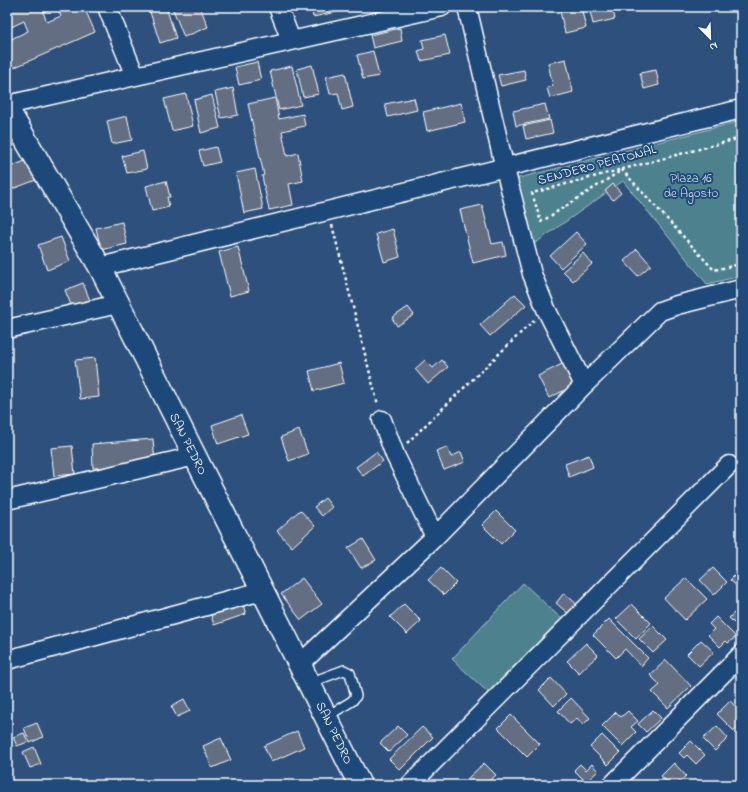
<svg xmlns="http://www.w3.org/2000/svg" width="748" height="792" viewBox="0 0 748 792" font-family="'Indie Flower',sans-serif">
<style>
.green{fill:#4d818e;stroke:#a6c0c6}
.building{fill:#636e82;stroke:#fff}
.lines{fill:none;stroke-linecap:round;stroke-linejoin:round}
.service-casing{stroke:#fff;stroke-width:12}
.minor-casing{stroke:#fff;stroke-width:21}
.secondary-casing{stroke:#fff;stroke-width:25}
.path{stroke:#fff;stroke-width:2.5;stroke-dasharray:3 3;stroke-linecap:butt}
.service{stroke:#1f4a7a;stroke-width:9}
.minor{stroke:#1f4a7a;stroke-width:18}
.secondary{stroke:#1f4a7a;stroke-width:22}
.labels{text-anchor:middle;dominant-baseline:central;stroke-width:4;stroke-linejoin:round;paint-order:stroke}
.street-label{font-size:13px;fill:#fff;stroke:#1f4a7a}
.park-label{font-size:13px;fill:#d2e0e3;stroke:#1f4a7a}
</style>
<rect width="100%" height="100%" fill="#2d517c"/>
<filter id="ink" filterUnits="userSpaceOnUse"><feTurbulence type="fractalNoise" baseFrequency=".025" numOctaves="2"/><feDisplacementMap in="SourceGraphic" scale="8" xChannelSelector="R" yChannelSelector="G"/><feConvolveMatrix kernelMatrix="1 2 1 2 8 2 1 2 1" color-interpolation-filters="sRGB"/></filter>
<g filter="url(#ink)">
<path class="green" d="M 741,121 L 741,276 L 707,284 L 623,181 L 534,244 L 515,179 Z
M 523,583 L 565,622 L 494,698 L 452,659 Z"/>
<path class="building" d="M 7,7 L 55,7 L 43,12 L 47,22 L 61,16 L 57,7 L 71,7 L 73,11 L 84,7 L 95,32 L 13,68 L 7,55 L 7,41 L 28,31 L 24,21 L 7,29 Z
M 154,7 L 166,7 L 176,38 L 160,43 L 149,9 Z
M 172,7 L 200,7 L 208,27 L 184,37 Z
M 311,7 L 340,7 L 341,11 L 313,17 Z
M 559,7 L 581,7 L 586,28 L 565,33 Z
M 589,7 L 612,7 L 615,19 L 593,24 Z
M 400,28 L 402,41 L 373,48 L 370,35 Z
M 445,35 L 450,55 L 421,61 L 418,51 L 424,49 L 422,40 Z
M 373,51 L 379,76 L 363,79 L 357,55 Z
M 566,59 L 573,92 L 550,98 L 547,88 L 553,86 L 548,63 Z
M 257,62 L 261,80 L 239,85 L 235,67 Z
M 312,65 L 319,94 L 303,97 L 297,69 Z
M 292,66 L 301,105 L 279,110 L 270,71 Z
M 524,70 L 526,80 L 501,86 L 498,75 Z
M 656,70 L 659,85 L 644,89 L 640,73 Z
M 345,73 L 353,107 L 342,110 L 338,93 L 330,94 L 326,77 Z
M 233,88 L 238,115 L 221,118 L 215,92 Z
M 186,94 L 193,126 L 172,131 L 164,99 Z
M 212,95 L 220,128 L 201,133 L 194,100 Z
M 275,98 L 279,119 L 303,114 L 305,126 L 282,131 L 287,156 L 298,153 L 303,181 L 289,184 L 293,205 L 269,210 L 262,176 L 264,175 L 248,104 Z
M 414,98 L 417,110 L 388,117 L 385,104 Z
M 461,103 L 465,122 L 427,131 L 423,112 Z
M 545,104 L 549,119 L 516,126 L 513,111 Z
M 127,116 L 132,140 L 112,144 L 107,121 Z
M 550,120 L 553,133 L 526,139 L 523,126 Z
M 216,147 L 220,162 L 203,166 L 199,151 Z
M 143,151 L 147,169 L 127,173 L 122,156 Z
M 28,160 L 36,180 L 7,191 L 7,168 Z
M 255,169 L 263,209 L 244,213 L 236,173 Z
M 166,181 L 170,197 L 167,197 L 169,207 L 152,211 L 146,186 Z
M 613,184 L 621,193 L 613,200 L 605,191 Z
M 482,205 L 492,244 L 503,242 L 506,255 L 473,263 L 460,210 Z
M 122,222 L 127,244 L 101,250 L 96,228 Z
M 393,229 L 400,257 L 384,262 L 376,234 Z
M 576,232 L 587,244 L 561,268 L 550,256 Z
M 61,237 L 70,261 L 47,270 L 38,245 Z
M 238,247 L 249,291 L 230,296 L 219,252 Z
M 637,249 L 651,265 L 638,276 L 624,261 Z
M 583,253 L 592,264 L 573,281 L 563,271 Z
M 83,283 L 91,303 L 73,310 L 65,290 Z
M 515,294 L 526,305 L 490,336 L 480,325 Z
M 408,307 L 414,315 L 397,326 L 392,318 Z
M 95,358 L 99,397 L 80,399 L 75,360 Z
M 425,360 L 433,368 L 442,360 L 448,367 L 428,384 L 415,369 Z
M 339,363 L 344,383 L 314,391 L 309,371 Z
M 564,363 L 575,385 L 549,398 L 538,376 Z
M 7,365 L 12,387 L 7,388 Z
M 241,415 L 248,434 L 218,444 L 212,425 Z
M 299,430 L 308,454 L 289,461 L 281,437 Z
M 153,439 L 155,464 L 93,468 L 92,444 Z
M 72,446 L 75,474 L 54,476 L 51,448 Z
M 447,447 L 451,457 L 461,452 L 465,462 L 444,470 L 436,451 Z
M 376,452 L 383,461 L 363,476 L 356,467 Z
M 589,455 L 593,467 L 569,477 L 565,464 Z
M 325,498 L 332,507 L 322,516 L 314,507 Z
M 300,510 L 315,526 L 292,547 L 277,531 Z
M 496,511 L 515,530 L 501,544 L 482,525 Z
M 363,539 L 376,560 L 361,568 L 348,548 Z
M 441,568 L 456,583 L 444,595 L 428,580 Z
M 713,568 L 727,582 L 714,595 L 700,580 Z
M 741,569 L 741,590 L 730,580 Z
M 302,578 L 322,604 L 301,620 L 281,594 Z
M 686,578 L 707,599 L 685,620 L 664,598 Z
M 564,593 L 579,606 L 571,616 L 556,603 Z
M 404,604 L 421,621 L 407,634 L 390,617 Z
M 632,604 L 651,623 L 636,639 L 616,619 Z
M 243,605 L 246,614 L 214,625 L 211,615 Z
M 741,606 L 741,630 L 729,618 Z
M 716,617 L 736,637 L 728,643 L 726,641 L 720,647 L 708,635 L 714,629 L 709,624 Z
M 609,619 L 648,658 L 641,666 L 625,649 L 616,658 L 593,635 Z
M 653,626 L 667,640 L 653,653 L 639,639 Z
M 701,640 L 714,652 L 699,666 L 687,654 Z
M 586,643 L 598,655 L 579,673 L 567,661 Z
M 666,660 L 691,686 L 668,708 L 652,692 L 660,685 L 650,675 Z
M 551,678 L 566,694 L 554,706 L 539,690 Z
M 571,698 L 590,718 L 583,725 L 577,718 L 570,724 L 558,711 Z
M 184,699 L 190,711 L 177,717 L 171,706 Z
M 730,701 L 741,712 L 741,725 L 734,731 L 717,714 Z
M 653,710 L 661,718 L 646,732 L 638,724 Z
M 628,711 L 638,721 L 631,727 L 636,732 L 622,746 L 602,726 L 616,712 L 621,717 Z
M 511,715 L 540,744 L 527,757 L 498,728 Z
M 37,723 L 43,737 L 30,743 L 24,728 Z
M 398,726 L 407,735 L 389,752 L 380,743 Z
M 717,726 L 728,738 L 715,751 L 703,739 Z
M 422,727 L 433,737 L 400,770 L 389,759 Z
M 297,731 L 304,747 L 271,762 L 264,746 Z
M 24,733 L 28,742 L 17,746 L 13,737 Z
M 602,735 L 620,753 L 608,765 L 590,747 Z
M 221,738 L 231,760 L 212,768 L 203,746 Z
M 691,741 L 705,755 L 696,764 L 687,755 L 684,758 L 679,753 Z
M 34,747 L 41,764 L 30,768 L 23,752 Z
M 484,763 L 496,775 L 485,785 L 473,785 L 467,779 Z
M 674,763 L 686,776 L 676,785 L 670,785 L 661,776 Z
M 580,764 L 586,770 L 592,764 L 598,771 L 586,782 L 574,770 Z"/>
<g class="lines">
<defs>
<path id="service" d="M 309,683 L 344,670 L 350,673 L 356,696 L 352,701 L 326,717"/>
<path id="minor" d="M 107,7 L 135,76
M 278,7 L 291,40
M 467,7 L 505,169 L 532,274 L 546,309 L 584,385
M 7,105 L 442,7
M 100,267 L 741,109
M 7,329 L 118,304
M 382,420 L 395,455 L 435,537
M 7,500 L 195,456
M 7,660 L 262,591
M 300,664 L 435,537 L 584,385 L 660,311 L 677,305 L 741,289
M 410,785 L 729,465
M 612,785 L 741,655"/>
<path id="secondary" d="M 7,108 L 100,267 L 360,785"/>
</defs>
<use href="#service" class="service-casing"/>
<use href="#minor" class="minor-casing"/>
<use href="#secondary" class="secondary-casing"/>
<path class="path" d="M 741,138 L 532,193 L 541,222 L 622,170 L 714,270 L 741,264
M 332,225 L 378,405
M 407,443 L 534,320"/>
<use href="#service" class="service"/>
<use href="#minor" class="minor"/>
<use href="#secondary" class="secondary"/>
</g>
</g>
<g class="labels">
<g class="street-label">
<text transform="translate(597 165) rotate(-15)">SENDERO PEATONAL</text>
<text transform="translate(188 444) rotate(63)">SAN PEDRO</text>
<text transform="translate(334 733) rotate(64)">SAN PEDRO</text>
</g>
<g class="park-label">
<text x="691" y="178">Plaza 16<tspan x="691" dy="15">de Agosto</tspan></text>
</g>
</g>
<rect width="748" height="792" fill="none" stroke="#1f4a7a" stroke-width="24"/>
<rect x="12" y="12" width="724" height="768" fill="none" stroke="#fff" stroke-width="1.5" filter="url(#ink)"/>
<g transform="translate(710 38) rotate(157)" stroke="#1f4a7a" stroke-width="3" paint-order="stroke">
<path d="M0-3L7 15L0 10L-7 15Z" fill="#ffffff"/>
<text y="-6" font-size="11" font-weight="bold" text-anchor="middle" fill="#ffffff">N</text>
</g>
</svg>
